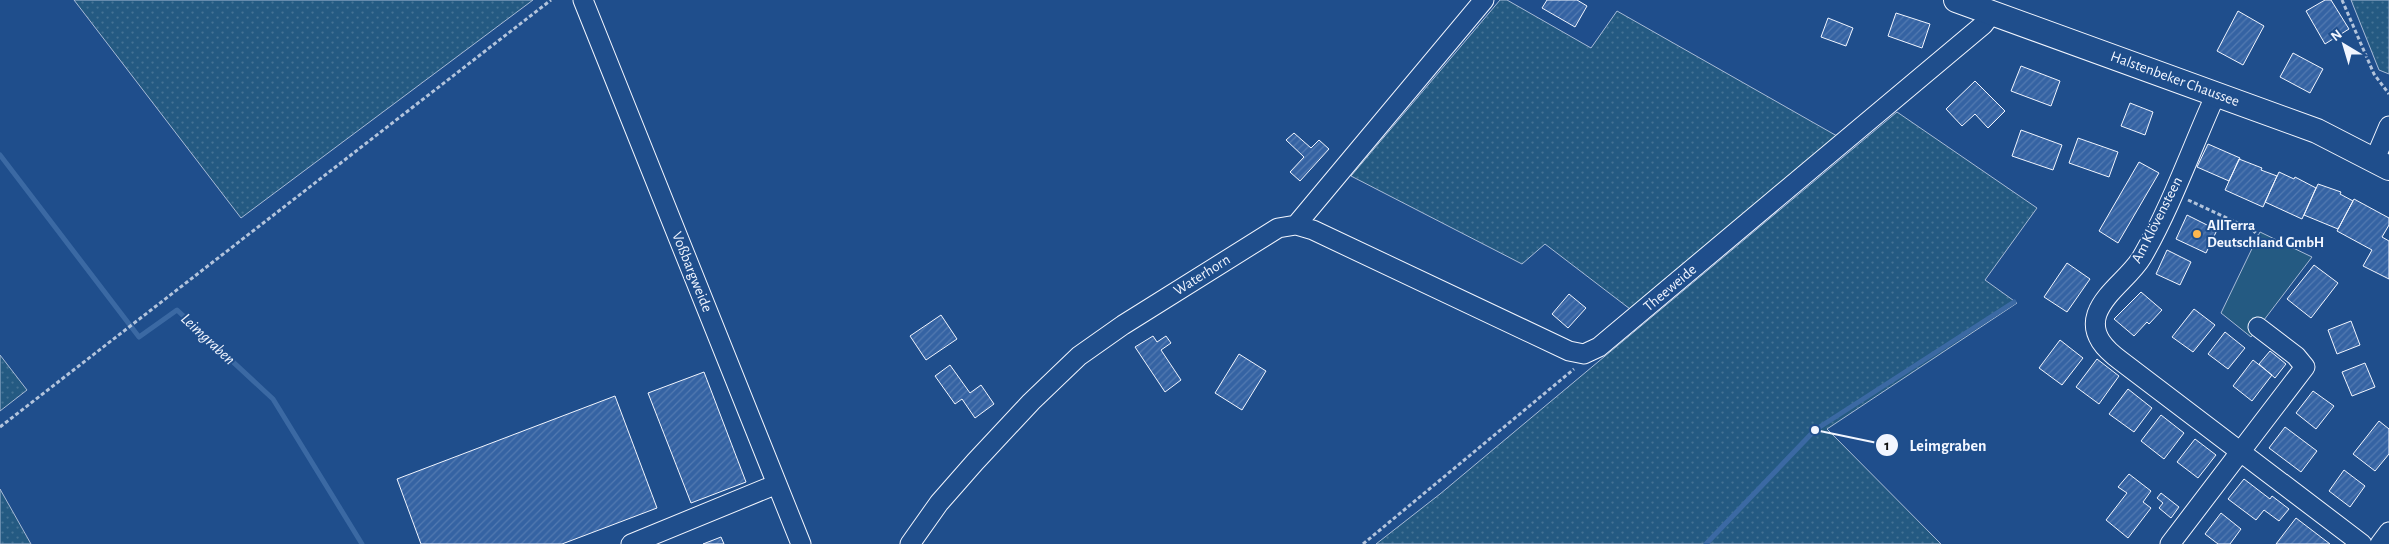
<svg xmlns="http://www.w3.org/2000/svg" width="2389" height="544" viewBox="0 0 2389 544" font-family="'Alegreya Sans',sans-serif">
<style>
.grass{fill:url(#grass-dots);stroke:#a8bbd7}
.green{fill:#245a82;stroke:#a8bbd7}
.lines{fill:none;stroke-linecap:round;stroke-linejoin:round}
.stream{stroke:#3b69a3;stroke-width:5}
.building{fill:url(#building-hatch);stroke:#f2f6ff}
.minor-casing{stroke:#f2f6ff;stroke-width:21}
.major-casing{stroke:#f2f6ff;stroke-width:26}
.path{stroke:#b3c4dc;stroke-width:3;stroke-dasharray:4 2.5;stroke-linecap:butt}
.minor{stroke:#1f4e8c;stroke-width:19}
.major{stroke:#1f4e8c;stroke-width:24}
.poi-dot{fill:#ffb74d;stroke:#1f4e8c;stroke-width:2}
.labels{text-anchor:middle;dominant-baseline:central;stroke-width:4;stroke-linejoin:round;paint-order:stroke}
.street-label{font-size:15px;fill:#f2f6ff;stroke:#1f4e8c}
.poi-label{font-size:15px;font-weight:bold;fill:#f2f6ff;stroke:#1f4e8c;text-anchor:start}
.water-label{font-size:16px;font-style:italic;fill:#f2f6ff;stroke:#1f4e8c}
.leader{fill:none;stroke:#f2f6ff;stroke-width:2}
.callout-dot{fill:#f2f6ff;stroke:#1f4e8c;stroke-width:2}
.mark-label{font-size:15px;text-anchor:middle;font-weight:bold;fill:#111}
.callout-label{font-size:16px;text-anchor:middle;font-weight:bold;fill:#f2f6ff;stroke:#1f4e8c;stroke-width:4;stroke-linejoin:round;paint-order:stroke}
</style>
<defs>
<pattern id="grass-dots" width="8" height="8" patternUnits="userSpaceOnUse" patternTransform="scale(1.25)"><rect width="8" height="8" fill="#245a82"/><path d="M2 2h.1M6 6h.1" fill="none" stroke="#447295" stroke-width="1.8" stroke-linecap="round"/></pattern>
<pattern id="building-hatch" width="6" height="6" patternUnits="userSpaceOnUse" patternTransform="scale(1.25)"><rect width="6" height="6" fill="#3563a3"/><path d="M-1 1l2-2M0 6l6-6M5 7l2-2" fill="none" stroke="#537ab1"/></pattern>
</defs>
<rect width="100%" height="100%" fill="#1f4e8c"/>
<path class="grass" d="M 74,0 L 533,0 L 241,218 Z
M 1500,0 L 1507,0 L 1591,48 L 1617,11 L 1837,136 L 1630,309 L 1545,244 L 1522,264 L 1351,176 Z
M 2351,0 L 2389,0 L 2389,74 L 2379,70 Z
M 1897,112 L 2037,208 L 1985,280 L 2017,303 L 1827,429 L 1941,544 L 1376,544 L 1440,494 Z
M 0,355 L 27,390 L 0,411 Z
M 0,489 L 31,544 L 0,544 Z"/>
<path class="green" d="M 2260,232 L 2312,257 L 2251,337 L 2221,313 Z"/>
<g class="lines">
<path class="stream" d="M 0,155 L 139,337 L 177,310 L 273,399 L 362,544
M 1706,544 L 1815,430 L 2014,302"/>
</g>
<path class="building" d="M 1547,0 L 1577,0 L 1587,6 L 1575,27 L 1542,8 Z
M 2325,0 L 2331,0 L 2349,29 L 2325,44 L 2306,11 Z
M 2238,11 L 2264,26 L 2243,65 L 2217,51 Z
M 1896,13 L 1930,24 L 1922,48 L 1888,36 Z
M 1828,18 L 1853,28 L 1846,46 L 1821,37 Z
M 2293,53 L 2323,69 L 2310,93 L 2280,77 Z
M 2021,66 L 2060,81 L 2051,106 L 2011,91 Z
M 1975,81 L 2005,111 L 1988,128 L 1975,114 L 1962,126 L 1946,109 Z
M 2130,103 L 2153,112 L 2145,135 L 2121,126 Z
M 2021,130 L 2062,145 L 2053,170 L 2012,156 Z
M 1294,133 L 1311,148 L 1319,140 L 1329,149 L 1300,181 L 1290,172 L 1304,157 L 1286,140 Z
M 2078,138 L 2118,152 L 2109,177 L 2069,163 Z
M 2208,144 L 2240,158 L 2229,181 L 2197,167 Z
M 2239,159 L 2262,168 L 2261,170 L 2277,176 L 2263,207 L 2225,190 Z
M 2139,162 L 2159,173 L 2118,243 L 2099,231 Z
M 2279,172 L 2294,179 L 2295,177 L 2316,188 L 2302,219 L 2265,202 Z
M 2318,184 L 2341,192 L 2340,194 L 2353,201 L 2338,229 L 2304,215 Z
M 2354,199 L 2389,218 L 2389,225 L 2382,237 L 2389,241 L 2389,279 L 2363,266 L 2372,250 L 2337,231 Z
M 2187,215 L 2217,230 L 2206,253 L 2176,239 Z
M 2167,250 L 2191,262 L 2180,285 L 2156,274 Z
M 2067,263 L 2090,279 L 2067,312 L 2044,297 Z
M 2314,265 L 2338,283 L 2311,318 L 2287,299 Z
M 2141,292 L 2162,310 L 2149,324 L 2147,322 L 2134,336 L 2114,319 Z
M 1569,294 L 1586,308 L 1568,328 L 1552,314 Z
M 2194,309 L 2215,325 L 2193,352 L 2172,337 Z
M 941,315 L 957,339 L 926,360 L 910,336 Z
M 2351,321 L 2360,345 L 2337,354 L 2328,330 Z
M 2225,332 L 2245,348 L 2228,369 L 2208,354 Z
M 1153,336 L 1157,342 L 1166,336 L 1171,343 L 1161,350 L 1181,380 L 1165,392 L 1135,347 Z
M 2060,340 L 2083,358 L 2062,385 L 2039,368 Z
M 2270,351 L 2286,364 L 2275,378 L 2259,364 Z
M 1239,354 L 1266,371 L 1242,410 L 1215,393 Z
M 2097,359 L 2119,376 L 2099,404 L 2076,387 Z
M 2253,360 L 2272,375 L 2252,401 L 2233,386 Z
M 2365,363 L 2375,387 L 2352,396 L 2342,372 Z
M 950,365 L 970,393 L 981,385 L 994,404 L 975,418 L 962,399 L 955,404 L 935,376 Z
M 704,372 L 746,482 L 691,503 L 648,393 Z
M 2128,389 L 2152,408 L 2134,432 L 2109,414 Z
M 2313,391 L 2334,406 L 2316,429 L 2296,413 Z
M 615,396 L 657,508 L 562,544 L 421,544 L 397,479 Z
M 2161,415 L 2184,433 L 2164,459 L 2141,441 Z
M 2379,421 L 2389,429 L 2389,454 L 2375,471 L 2353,454 Z
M 2285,427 L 2317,451 L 2301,472 L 2269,448 Z
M 2195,439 L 2216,455 L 2198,478 L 2177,462 Z
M 2344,470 L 2365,486 L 2350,507 L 2329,491 Z
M 2129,474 L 2151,491 L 2143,502 L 2151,508 L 2128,538 L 2106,520 L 2127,493 L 2118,487 Z
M 2244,479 L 2270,499 L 2272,496 L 2289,509 L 2279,521 L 2264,510 L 2256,520 L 2228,499 Z
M 2161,493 L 2179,507 L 2171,518 L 2159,508 L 2163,503 L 2157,498 Z
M 2221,513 L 2241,529 L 2230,544 L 2218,544 L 2205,534 Z
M 2296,518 L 2330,544 L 2276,544 Z
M 721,537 L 724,544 L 703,544 Z"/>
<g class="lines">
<defs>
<path id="minor" d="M 583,0 L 801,544
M 2216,94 C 2192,147 2171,207 2142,257 C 2130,277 2105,292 2097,314 C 2090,335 2106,350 2121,361 L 2362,544
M 2375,159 L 2389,126
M 1296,225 L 1313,230 L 1569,351 L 1584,354 L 1599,347 L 1983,25 L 1993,12
M 631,544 L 777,484
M 910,544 L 939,503 L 975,462 L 1031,402 L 1079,356 L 1123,325 L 1278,228 L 1296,225 L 1484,0
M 2170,544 L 2305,367 L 2296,356 L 2258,327
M 2380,544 L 2389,532"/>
<path id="major" d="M 1956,0 L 2317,131 L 2389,168"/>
</defs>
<use href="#minor" class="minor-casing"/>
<use href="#major" class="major-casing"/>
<path class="path" d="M 2342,0 L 2374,74 L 2389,94
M 2188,200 L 2253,230 L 2258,236
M 0,427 L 551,0
M 1363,544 L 1574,369"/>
<use href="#minor" class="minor"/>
<use href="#major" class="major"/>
</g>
<circle class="poi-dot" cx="2197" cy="234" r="5"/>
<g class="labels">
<g class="street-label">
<text transform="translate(2175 79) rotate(20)">Halstenbeker Chaussee</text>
<text transform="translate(2157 220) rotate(-63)">Am Klövensteen</text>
<text transform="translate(692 272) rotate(68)">Voßbargweide</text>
<text transform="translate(1202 275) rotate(-32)">Waterhorn</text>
<text transform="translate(1670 288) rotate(-40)">Theeweide</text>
</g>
<g class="poi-label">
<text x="2207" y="225">AllTerra<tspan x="2207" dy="17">Deutschland GmbH</tspan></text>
</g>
<g class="water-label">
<text transform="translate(208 339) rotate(43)">Leimgraben</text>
</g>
</g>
<path class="leader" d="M1815 430L1887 445"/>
<g class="callout-dot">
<circle cx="1815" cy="430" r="5"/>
<circle cx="1887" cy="445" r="12"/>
</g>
<g class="mark-label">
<text x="1887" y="450">1</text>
</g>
<g class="callout-label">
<text x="1948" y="451">Leimgraben</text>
</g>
<g transform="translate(2344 45) rotate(322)" stroke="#1f4e8c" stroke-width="4" paint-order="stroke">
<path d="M0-4L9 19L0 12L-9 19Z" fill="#f2f6ff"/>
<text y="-8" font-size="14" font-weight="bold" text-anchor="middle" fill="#f2f6ff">N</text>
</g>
</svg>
